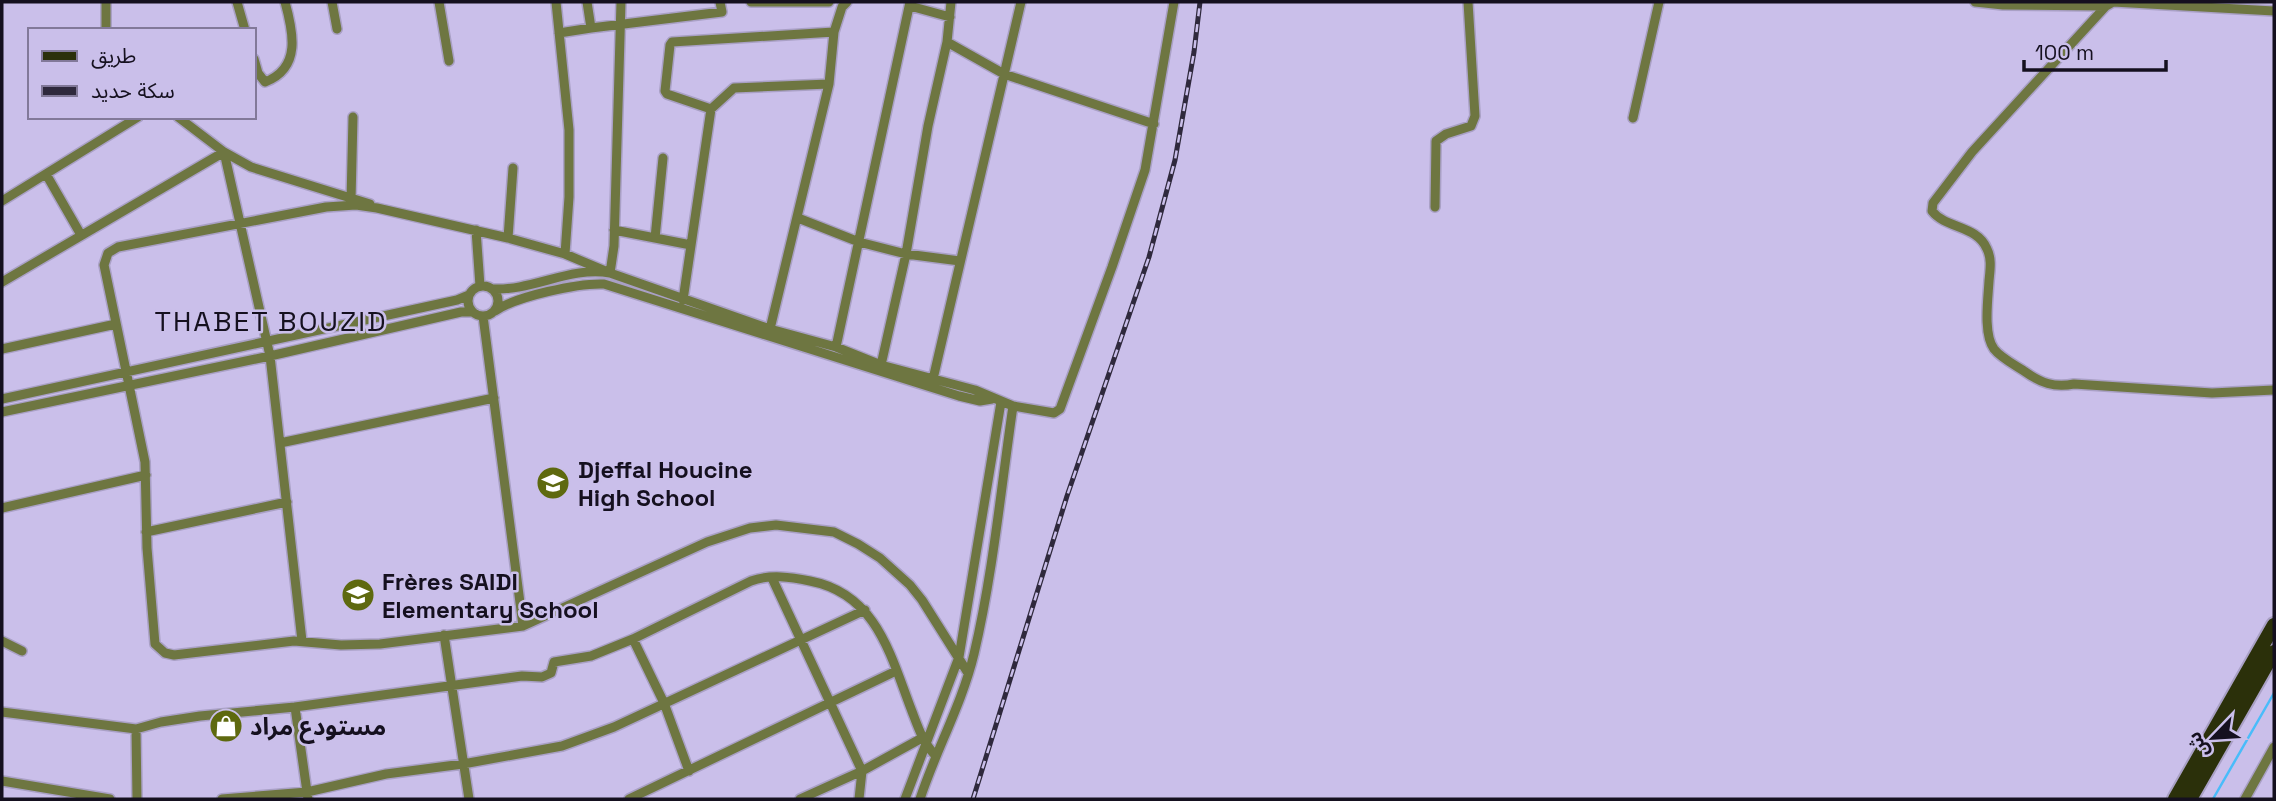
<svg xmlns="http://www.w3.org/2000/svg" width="2276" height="801" viewBox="0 0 2276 801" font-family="'Space Grotesk','Noto Sans Arabic',sans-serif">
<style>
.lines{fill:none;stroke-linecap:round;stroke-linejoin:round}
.stream{stroke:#49bcfa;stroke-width:2.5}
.street-casing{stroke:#a9a0c5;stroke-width:12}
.primary-casing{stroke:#a9a0c5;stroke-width:18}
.street{stroke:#6e7641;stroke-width:9}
.primary{stroke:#2b300a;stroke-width:14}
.rail-casing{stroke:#2f293d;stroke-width:5}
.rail{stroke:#cabfea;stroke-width:2.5;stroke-dasharray:8;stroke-linecap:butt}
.labels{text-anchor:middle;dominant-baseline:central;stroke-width:5;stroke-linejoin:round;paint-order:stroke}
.poi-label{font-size:24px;font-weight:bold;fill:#15101f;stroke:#cabfea;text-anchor:start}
.quarter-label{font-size:28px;letter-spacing:2px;fill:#15101f;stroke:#cabfea}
</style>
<rect width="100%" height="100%" fill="#cabfea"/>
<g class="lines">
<path class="stream" d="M 2213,799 L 2274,693"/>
<defs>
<path id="street" d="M 237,2 L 245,30
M 332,2 L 337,29
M 439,2 L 449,61
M 556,2 L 569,130 L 569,197 L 565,254
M 621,2 L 614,246 L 610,273 L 565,254 L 508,238 L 377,208 L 356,205 L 326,207 L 118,247 L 108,253 L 104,265 L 145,462 L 147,548 L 155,644 L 165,653 L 174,655 L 294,641 L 341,645 L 380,644 L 523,626 L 707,542 L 750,528 L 776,525 L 834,532 L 858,544 L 880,558 L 910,585 L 922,600 L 968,673
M 751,2 L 829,2
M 1975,2 L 2003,5 L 2106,6 L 2113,2 L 2274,11
M 910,6 L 950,17
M 2106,6 L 1972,152 L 1933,203 L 1932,211 C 1946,229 1977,225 1987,249 C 1992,259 1990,270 1989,281 C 1988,299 1983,334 1994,349 C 2001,358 2015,365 2024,371 C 2041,383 2054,388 2074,384 L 2212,393 L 2274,390
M 591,28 L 722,12 L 720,2
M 106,30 L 106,2
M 559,33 L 591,28 L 587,2
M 947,42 L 1004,74 L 1154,124
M 254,59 L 258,73 L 265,82 C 302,68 293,31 285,2
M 829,84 L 734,88 L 711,109 L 667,94 L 665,91 L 670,45 L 672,42 L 834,32
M 178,117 L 224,152 L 251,167 L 370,204
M 1633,118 L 1659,2
M 46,174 L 81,235
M 351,200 L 353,117
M 2,201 L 138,117
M 1435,207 L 1436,141 L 1446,134 L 1471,126 L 1475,116 L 1468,2
M 798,218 L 859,242 L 906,254 L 960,261
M 476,230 L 480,286
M 614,230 L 691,245
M 508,238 L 513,168
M 655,238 L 663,158
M 2,282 L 224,152 L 270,356 L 302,641
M468 301a15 15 0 1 1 30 0a15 15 0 1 1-30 0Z
M 492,289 C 533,291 570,266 610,273 L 770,329 L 836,347 L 881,365 L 975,390 L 1013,406 L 1054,413 L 1060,409 L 1112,267 L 1145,170 L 1174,2
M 683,300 L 711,109
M 495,311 C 517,296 578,283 604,284 L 959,396 L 980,401 L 992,399
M 483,316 L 523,626
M 770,329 L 829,84 L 834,32 L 842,7 L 847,2
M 836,347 L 910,2
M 2,349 L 116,324
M 881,365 L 906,254 L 928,126 L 947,42 L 951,2
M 933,379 L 1021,2
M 2,399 L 457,300 L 469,295
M 2,412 L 270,356 L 461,312 L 473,312
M 280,443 L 494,398
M 2,508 L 146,475
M 146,532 L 287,502
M 772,578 L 862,771 L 859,799
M 444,635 L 469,799
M 633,639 L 664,703 L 689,771
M 2,641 L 22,651
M 295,707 L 308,799
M 2,712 L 136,729 L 161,722 L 200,716 L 295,707 L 522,676 L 542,677 L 551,673 L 554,662 L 591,656 L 633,639 L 751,581 C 770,574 791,577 810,581 C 878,594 891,658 913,714 C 919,730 924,744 936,756
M 136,729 L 137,799
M 2,781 L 110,799
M 222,799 L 307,792 L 386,774 L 463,764 L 562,746 L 614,727 L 865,610
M 629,799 L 896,671
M 800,799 L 862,771 L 922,738
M 905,799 L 959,657 L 1001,402
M 920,799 C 936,750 962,704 974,654 C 993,574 1001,488 1013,406
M 2245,799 L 2274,747"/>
<path id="primary" d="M 2175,799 L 2274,625
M 2190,799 L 2274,652"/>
</defs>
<use href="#street" class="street-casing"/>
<use href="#primary" class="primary-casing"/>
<use href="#street" class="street"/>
<use href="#primary" class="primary"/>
<defs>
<path id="rail" d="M 973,799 L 1067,496 L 1149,257 L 1175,160 L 1194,52 L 1200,2"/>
</defs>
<use href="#rail" class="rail-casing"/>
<use href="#rail" class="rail"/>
</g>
<defs>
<symbol id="school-disc" viewBox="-11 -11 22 22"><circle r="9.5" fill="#5e690f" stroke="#cabfea"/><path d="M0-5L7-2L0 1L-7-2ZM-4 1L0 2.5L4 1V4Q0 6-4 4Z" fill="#fff"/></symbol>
<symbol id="shop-disc" viewBox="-11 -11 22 22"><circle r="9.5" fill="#5e690f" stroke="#cabfea"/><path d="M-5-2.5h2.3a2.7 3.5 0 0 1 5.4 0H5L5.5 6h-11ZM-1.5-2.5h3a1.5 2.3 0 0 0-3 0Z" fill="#fff"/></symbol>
</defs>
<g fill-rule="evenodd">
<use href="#school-disc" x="534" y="464" width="38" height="38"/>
<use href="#school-disc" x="339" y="576" width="38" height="38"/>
<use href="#shop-disc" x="207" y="707" width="38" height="38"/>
</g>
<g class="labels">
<g class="poi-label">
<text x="578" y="469">Djeffal Houcine<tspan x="578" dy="28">High School</tspan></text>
<text x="382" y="581">Frères SAIDI<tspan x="382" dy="28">Elementary School</tspan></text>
<text x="250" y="726">مستودع مراد</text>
</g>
<g class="quarter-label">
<text x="271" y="321">THABET BOUZID</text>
</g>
</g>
<rect width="2276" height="801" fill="none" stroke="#15101f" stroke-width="7"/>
<rect x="28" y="28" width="228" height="91" fill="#cabfea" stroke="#827999" stroke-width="2"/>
<rect x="42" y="51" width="35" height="10" fill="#2b300a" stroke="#827999" stroke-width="2"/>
<text x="91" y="63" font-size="21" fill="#15101f">طريق</text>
<rect x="42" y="86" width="35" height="10" fill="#2f293d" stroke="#827999" stroke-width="2"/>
<text x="91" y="98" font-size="21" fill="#15101f">سكة حديد</text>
<g transform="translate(2213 738) rotate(245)" stroke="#cabfea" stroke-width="5" paint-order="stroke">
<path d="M0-5L12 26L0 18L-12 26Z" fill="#15101f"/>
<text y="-10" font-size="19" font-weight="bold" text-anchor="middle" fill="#15101f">ش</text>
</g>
<path d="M2024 60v10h142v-10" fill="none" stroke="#15101f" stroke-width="3.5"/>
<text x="2035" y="60" font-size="21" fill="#15101f" stroke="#cabfea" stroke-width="5" paint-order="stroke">100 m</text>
</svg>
